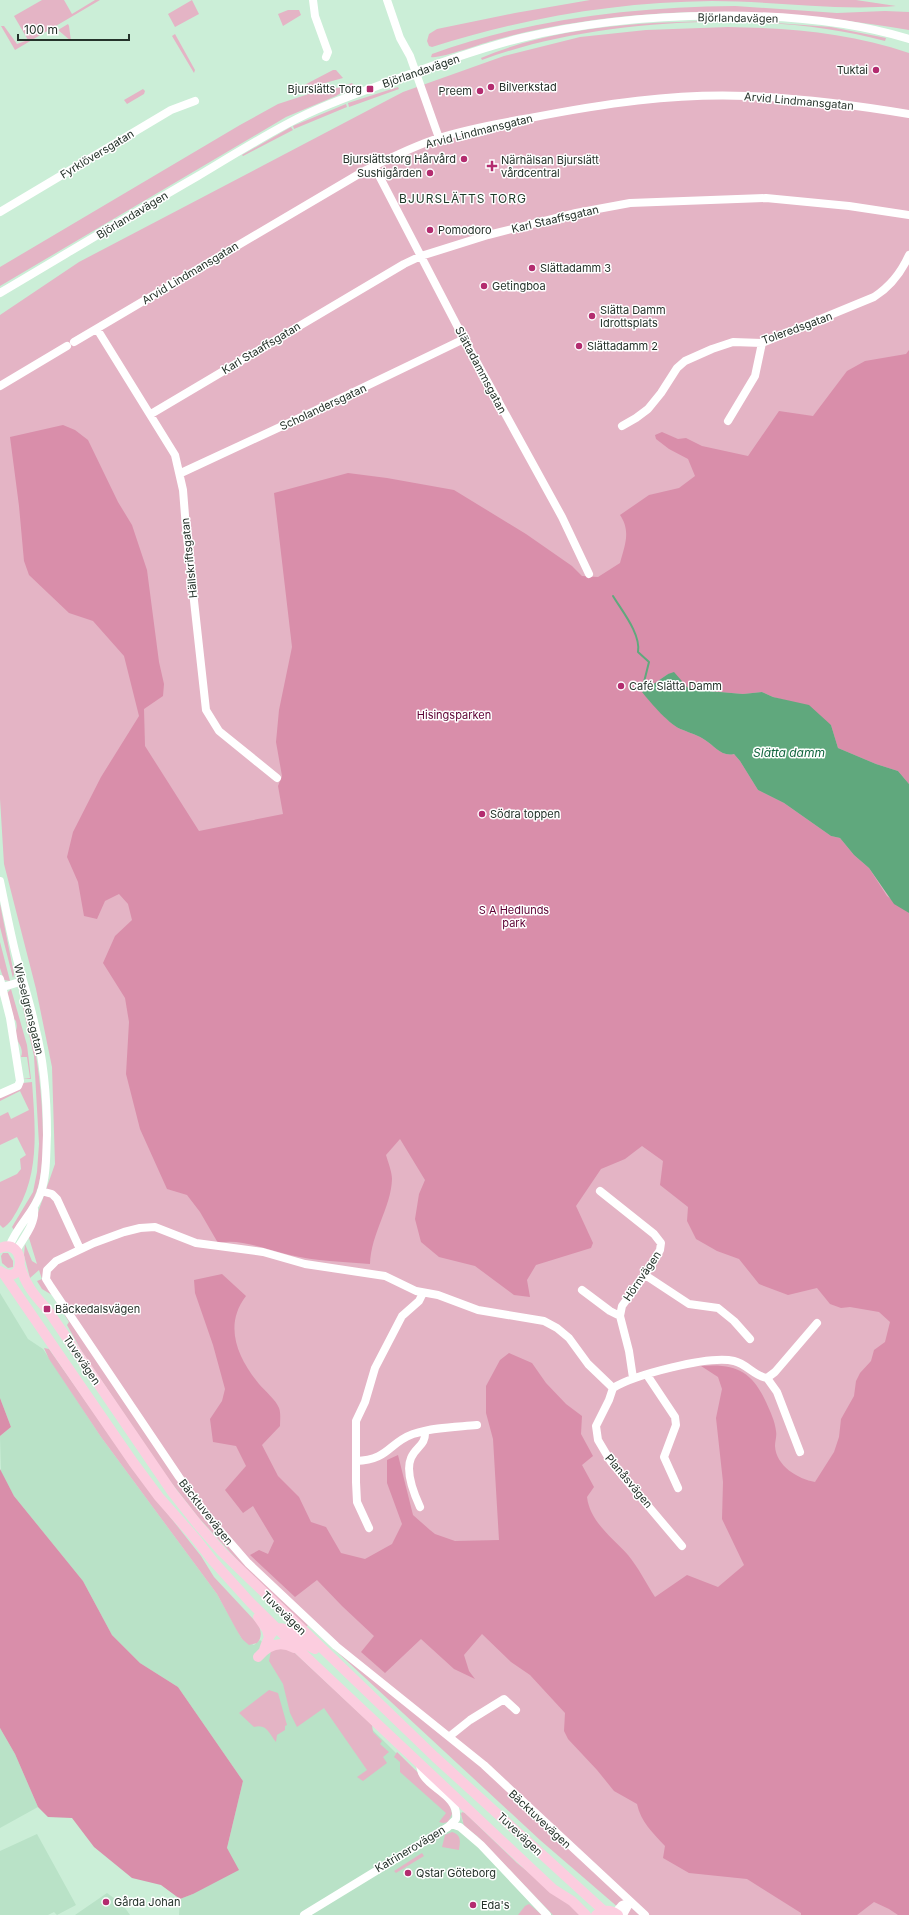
<svg xmlns="http://www.w3.org/2000/svg" width="909" height="1915" viewBox="0 0 909 1915" font-family="Inter,sans-serif">
<style>
.built{fill:#b9e2c7}
.green{fill:#e4b4c5}
.forest{fill:#d98eaa}
.water{fill:#60a87d}
.lines{fill:none;stroke-linecap:round;stroke-linejoin:round}
.stream{stroke:#60a87d;stroke-width:2}
.minor{stroke:#fff;stroke-width:8}
.major{stroke:#fccddf;stroke-width:10}
.poi-dot{fill:#b32c6f;stroke:#fff;stroke-width:1.5}
.labels{text-anchor:middle;dominant-baseline:central;stroke-width:3;stroke-linejoin:round;paint-order:stroke}
.street-label{font-size:11px;fill:#25322a;stroke:#fff}
.poi-label{font-size:11px;fill:#25322a;stroke:#fff;text-anchor:start}
.park-label{font-size:11px;fill:#5d0033;stroke:#fff}
.neighbourhood-label{font-size:12px;letter-spacing:1px;fill:#1b3827;stroke:#fff}
.water-label{font-size:12px;font-style:italic;fill:#11663e;stroke:#fff}
</style>
<rect width="100%" height="100%" fill="#cbeed7"/>
<path class="built" d="M 0,1293 L 28,1339 L 43,1349 L 101,1437 L 217,1594 L 242,1639 L 254,1645 L 260,1640 L 271,1650 L 314,1672 L 397,1754 L 461,1813 L 462,1821 L 469,1829 L 553,1915 L 179,1915 L 180,1899 L 193,1894 L 227,1848 L 243,1781 L 178,1687 L 140,1663 L 112,1635 L 83,1581 L 14,1496 L 1,1472 L 0,1436 L 11,1427 L 0,1398 Z
M 0,1728 L 15,1754 L 38,1807 L 0,1828 Z
M 37,1834 L 76,1905 L 57,1915 L 54,1912 L 48,1915 L 0,1915 L 0,1851 Z
M 107,1893 L 123,1905 L 130,1915 L 75,1915 Z"/>
<path class="green" d="M 42,0 L 64,0 L 72,14 L 95,0 L 100,0 L 15,50 L 1,26 L 4,26 L 17,44 L 28,40 L 14,16 Z
M 192,0 L 199,14 L 175,27 L 168,14 Z
M 590,0 L 856,0 L 896,6 C 835,11 774,1 712,1 C 616,2 523,18 432,47 L 429,46 L 427,41 L 429,34 L 437,29 L 515,13 Z
M 735,6 L 837,13 L 885,11 L 909,12 L 909,30 C 800,11 690,5 581,22 C 552,26 523,32 495,40 C 483,43 440,59 431,57 L 432,54 C 529,19 632,7 735,6 Z
M 288,10 L 299,10 L 301,15 L 283,26 L 278,14 Z
M 747,21 L 831,27 L 886,38 L 885,41 C 769,9 594,18 482,60 L 481,58 C 563,23 659,21 747,21 Z
M 68,24 L 69,26 L 71,41 L 58,30 Z
M 728,27 C 790,28 850,33 909,53 L 909,1915 L 627,1915 L 540,1840 L 308,1625 L 306,1627 L 240,1563 L 198,1517 L 163,1472 L 81,1350 L 67,1325 L 69,1322 L 52,1295 L 42,1289 L 37,1281 L 42,1279 L 39,1270 L 30,1278 L 24,1255 L 25,1244 L 32,1261 L 37,1264 L 29,1238 L 55,1164 L 52,1067 L 36,989 L 4,864 L 0,799 L 0,315 L 79,262 L 403,92 L 504,56 L 580,37 L 646,30 Z
M 175,34 L 195,70 L 194,73 L 172,36 Z
M 333,70 L 336,70 L 343,78 L 289,93 Z
M 352,83 L 354,85 L 336,96 L 286,117 L 0,286 L 0,267 L 240,125 L 278,104 L 333,86 L 337,88 Z
M 398,87 L 399,89 L 349,107 L 348,103 Z
M 143,89 L 145,91 L 144,94 L 127,104 L 124,100 Z
M 346,104 L 347,107 L 294,129 L 293,126 Z
M 291,127 L 293,130 L 243,156 L 242,155 Z
M 0,904 L 14,974 L 13,978 L 0,927 Z
M 0,942 L 10,981 L 4,980 L 0,968 Z
M 11,989 L 27,1045 L 31,1079 L 23,1079 L 30,1078 L 27,1057 L 21,1057 C 25,1046 14,1041 16,1031 C 17,1027 17,1026 16,1021 L 14,1019 L 7,993 Z
M 21,999 C 39,1037 50,1147 38,1187 C 33,1203 24,1216 14,1230 L 12,1227 L 33,1192 L 37,1172 L 39,1144 L 34,1056 Z
M 32,1082 C 35,1125 40,1171 18,1209 C 14,1216 10,1224 3,1228 L 0,1225 L 0,1182 L 17,1174 L 21,1169 L 20,1159 L 26,1155 L 17,1137 L 0,1145 L 0,1116 L 8,1112 L 11,1119 L 29,1110 L 20,1091 L 0,1101 L 0,1097 L 23,1083 Z
M 3,1253 L 8,1253 L 13,1261 L 13,1267 L 8,1268 L 2,1263 L 1,1256 Z
M 44,1348 L 49,1349 L 144,1484 L 201,1556 L 214,1577 L 257,1623 C 261,1629 263,1637 257,1643 L 249,1645 L 242,1639 L 236,1629 L 217,1594 L 101,1437 L 49,1359 Z
M 281,1647 L 295,1653 L 372,1725 L 373,1732 L 382,1741 L 380,1744 L 389,1752 L 383,1757 L 387,1763 L 363,1781 L 357,1777 L 367,1770 L 324,1708 L 297,1727 L 290,1713 L 283,1684 L 269,1661 L 271,1651 Z
M 269,1690 L 278,1693 L 287,1725 L 285,1726 L 285,1730 L 277,1735 L 276,1742 C 270,1735 267,1723 254,1727 L 239,1713 Z
M 397,1752 L 450,1804 L 452,1814 L 448,1822 L 443,1823 L 439,1822 L 446,1813 L 400,1772 L 400,1762 L 394,1757 Z
M 462,1812 L 465,1813 L 517,1863 L 582,1915 L 553,1915 L 477,1836 L 464,1826 L 461,1814 Z
M 452,1832 C 462,1835 460,1842 459,1850 L 442,1847 L 445,1835 Z
M 422,1853 L 424,1856 L 396,1873 L 394,1871 Z
M 529,1904 L 542,1915 L 518,1915 L 525,1906 Z"/>
<path class="forest" d="M 909,350 L 909,784 L 898,771 L 876,764 L 838,748 L 831,725 L 795,703 L 773,697 L 762,692 L 743,694 L 697,690 L 688,688 L 668,674 L 643,692 C 652,703 670,726 683,730 C 690,733 698,735 705,740 C 715,746 721,757 734,754 L 740,761 L 758,790 L 784,803 L 831,836 L 840,838 L 854,855 L 869,868 L 887,896 L 909,913 L 909,1915 L 898,1915 L 889,1909 L 874,1902 L 857,1915 L 801,1915 L 801,1913 L 747,1879 L 689,1873 L 663,1858 L 665,1846 C 652,1832 641,1822 637,1804 L 614,1791 L 597,1770 L 568,1739 L 564,1731 L 565,1713 L 530,1675 L 511,1662 L 482,1634 L 464,1655 L 469,1671 L 475,1679 L 454,1669 L 421,1639 L 385,1673 L 361,1652 L 374,1636 L 342,1606 L 317,1580 L 295,1597 L 250,1555 L 259,1550 L 268,1554 L 274,1541 L 253,1506 L 243,1513 L 225,1490 L 246,1466 L 236,1446 L 213,1442 L 210,1419 L 222,1401 L 225,1389 L 213,1345 L 195,1293 L 194,1280 L 222,1274 L 246,1296 C 223,1326 238,1358 259,1384 C 265,1391 276,1400 279,1408 C 281,1413 280,1421 280,1426 L 262,1445 L 278,1476 L 299,1497 L 311,1522 L 326,1527 L 341,1553 L 365,1559 L 392,1544 L 402,1524 L 387,1483 L 387,1460 L 398,1455 L 413,1515 L 430,1530 L 435,1534 L 455,1541 L 499,1540 L 493,1439 L 486,1413 L 486,1386 L 500,1360 L 509,1353 L 532,1363 L 546,1383 L 566,1404 L 582,1416 L 581,1434 L 593,1456 L 582,1465 L 594,1487 L 587,1497 C 590,1522 612,1537 628,1555 C 638,1567 646,1583 655,1597 L 687,1575 L 718,1587 L 744,1565 L 722,1519 L 723,1482 L 716,1418 L 722,1389 L 718,1377 L 701,1366 C 735,1363 752,1371 766,1402 C 770,1411 775,1421 776,1431 C 777,1436 775,1441 775,1446 C 776,1466 798,1479 815,1482 L 834,1452 L 839,1437 L 841,1419 L 854,1396 L 856,1381 L 860,1373 L 871,1361 L 874,1350 L 885,1342 L 890,1322 L 879,1312 L 850,1307 L 841,1308 L 830,1304 L 817,1288 L 788,1295 L 759,1284 L 739,1259 L 717,1251 L 696,1239 L 687,1221 L 688,1207 L 660,1185 L 663,1161 L 642,1146 L 625,1159 L 601,1169 L 576,1206 L 593,1243 L 591,1248 L 536,1265 L 527,1280 L 530,1297 L 514,1295 L 475,1266 L 439,1257 L 421,1242 L 415,1219 L 419,1194 L 425,1180 L 400,1139 L 386,1155 C 388,1162 392,1172 392,1179 C 391,1208 371,1233 370,1264 C 343,1262 316,1261 290,1255 C 267,1250 241,1238 218,1243 L 200,1212 L 187,1195 L 167,1189 L 140,1129 L 126,1074 L 129,1022 L 125,998 L 103,963 L 115,936 L 132,920 L 128,904 L 119,894 L 105,901 L 97,919 L 84,916 L 78,882 L 67,857 L 73,832 L 101,777 L 139,716 L 124,656 L 93,621 L 69,613 L 29,575 L 24,561 L 19,506 L 10,437 L 63,425 L 75,430 L 88,440 L 118,502 L 132,525 L 147,570 L 159,662 L 164,684 L 163,696 L 144,709 L 145,746 L 199,831 L 283,814 L 278,786 L 282,776 L 276,742 L 279,710 L 292,647 L 274,493 L 348,473 L 387,478 L 454,490 L 526,534 L 572,566 L 582,576 L 598,577 L 620,563 C 625,545 631,531 620,515 L 649,495 L 679,488 L 695,476 L 688,459 L 669,449 L 656,439 L 655,435 L 662,432 L 678,439 L 686,438 L 702,446 L 748,456 L 779,411 L 813,416 L 847,371 L 865,361 L 906,354 Z
M 0,1398 L 11,1427 L 0,1436 Z
M 0,1469 L 14,1496 L 83,1581 L 112,1635 L 140,1663 L 178,1687 L 243,1781 L 227,1848 L 239,1870 L 193,1894 L 180,1899 L 161,1885 L 132,1878 L 94,1847 L 72,1818 L 48,1817 L 38,1807 L 15,1754 L 0,1728 Z"/>
<path class="water" d="M 674,672 L 688,688 L 697,690 L 743,694 L 762,692 L 773,697 L 809,705 L 831,725 L 838,748 L 876,764 L 898,771 L 909,784 L 909,913 L 894,904 L 869,868 L 854,855 L 840,838 L 831,836 L 784,803 L 758,790 L 740,761 L 734,754 C 721,757 715,746 705,740 C 698,735 690,733 683,730 C 670,726 651,703 642,692 L 668,674 Z"/>
<g class="lines">
<path class="stream" d="M 613,596 C 622,611 641,634 638,652 L 649,662 L 644,682"/>
<path class="minor" d="M 313,0 L 315,16 L 328,52 L 326,57
M 387,0 L 400,38 L 410,56 L 439,138
M 374,166 L 464,339 L 562,517 L 589,574
M 0,212 L 171,110 L 195,101
M 0,293 C 66,254 132,214 198,176 C 228,158 257,140 287,124 C 320,106 356,94 391,81 C 433,65 477,49 521,38 C 633,11 798,5 909,39
M 97,329 L 175,455 L 183,490 L 186,528 L 206,710 L 219,731 L 277,778
M 74,342 L 364,171 C 388,159 413,146 439,138 C 468,129 500,123 530,118 C 601,104 674,93 747,96 C 801,98 855,105 909,114
M 0,386 L 67,346
M 151,414 L 404,264 L 421,256 L 488,235 L 576,213 L 630,203 L 766,198 L 849,206 L 909,215
M 728,421 L 755,376 L 762,343
M 622,426 L 636,418 L 648,409 L 661,393 L 677,368 L 685,361 L 712,349 L 733,342 L 762,343 L 874,297 C 891,286 901,273 909,255
M 181,473 L 306,415 L 464,339
M 0,881 C 5,905 10,931 16,955 C 22,979 30,1002 35,1026 C 44,1061 47,1099 47,1135 C 46,1153 47,1174 41,1192 C 34,1213 18,1224 9,1247
M 0,979 L 10,1018 L 20,1081 L 18,1086 L 0,1094
M 0,988 L 23,981
M 41,1191 L 52,1194 L 57,1199 L 80,1249
M 600,1191 L 654,1234 L 661,1243 L 660,1250 L 651,1266 L 622,1306 L 620,1316 L 629,1351 L 633,1378
M 16,1251 C 23,1238 36,1224 34,1209
M 645,1275 L 689,1304 L 718,1308 L 734,1321 L 750,1339
M 582,1290 L 610,1311 L 620,1316
M 647,1375 L 675,1417 L 676,1425 L 664,1457 L 678,1488
M 767,1378 L 777,1392 L 800,1452
M 613,1388 L 609,1400 L 596,1426 L 598,1440 L 611,1462 L 682,1546
M 356,1461 C 389,1460 388,1443 413,1434 C 434,1427 456,1427 477,1425
M 420,1507 C 414,1494 405,1472 411,1458 C 416,1446 426,1446 425,1431
M 369,1528 L 357,1502 L 356,1482 L 356,1421 L 365,1402 L 375,1368 L 402,1316 L 419,1301 L 423,1293
M 450,1736 L 470,1720 L 504,1699 L 516,1710
M 451,1824 L 460,1827 L 481,1845 L 547,1915
M 615,1913 L 622,1905 L 630,1902
M 304,1915 L 448,1827 L 456,1819 C 459,1795 429,1789 422,1773 C 421,1770 420,1766 420,1764
M 623,1915 L 630,1902
M 645,1915 L 484,1765 L 336,1646 L 248,1563 L 208,1517 L 179,1477 L 51,1287 L 46,1279 L 47,1270 L 56,1261 L 94,1243 L 124,1232 L 140,1228 L 155,1227 L 196,1243 L 263,1252 L 305,1264 L 385,1276 L 416,1291 L 438,1295 L 478,1310 L 544,1321 L 557,1328 L 569,1338 L 588,1364 L 613,1388 C 634,1375 709,1355 734,1361 C 747,1364 754,1376 767,1378 L 775,1372 L 817,1323"/>
<path class="major" d="M 0,1248 C 27,1237 26,1289 0,1271
M 20,1266 C 25,1284 34,1295 47,1309 L 172,1492 L 199,1526 L 222,1552 L 435,1757 L 604,1911
M 3,1273 L 133,1462 L 159,1497 L 196,1539 L 213,1561 L 250,1602 L 300,1651 L 553,1889 L 572,1901 L 586,1915
M 258,1617 L 267,1630 L 269,1638
M 264,1650 C 278,1605 296,1643 315,1649
M 258,1657 C 268,1645 280,1640 294,1648
M 596,1915 C 603,1910 610,1909 618,1915"/>
</g>
<g class="poi-dot">
<circle cx="876" cy="70" r="4"/>
<circle cx="491" cy="87" r="4"/>
<rect x="366" y="85" width="8" height="8" rx="2"/>
<circle cx="480" cy="91" r="4"/>
<circle cx="464" cy="159" r="4"/>
<path d="M490 160h4v4h4v4h-4v4h-4v-4h-4v-4h4z"/>
<circle cx="430" cy="173" r="4"/>
<circle cx="430" cy="230" r="4"/>
<circle cx="532" cy="268" r="4"/>
<circle cx="484" cy="286" r="4"/>
<circle cx="592" cy="316" r="4"/>
<circle cx="579" cy="346" r="4"/>
<circle cx="621" cy="686" r="4"/>
<circle cx="482" cy="814" r="4"/>
<rect x="43" y="1305" width="8" height="8" rx="2"/>
<circle cx="408" cy="1873" r="4"/>
<circle cx="106" cy="1902" r="4"/>
<circle cx="473" cy="1905" r="4"/>
</g>
<g class="labels">
<g class="street-label">
<text transform="translate(738 18) rotate(1)">Björlandavägen</text>
<text transform="translate(421 71) rotate(-19)">Björlandavägen</text>
<text transform="translate(799 101) rotate(5)">Arvid Lindmansgatan</text>
<text transform="translate(479 131) rotate(-14)">Arvid Lindmansgatan</text>
<text transform="translate(97 154) rotate(-31)">Fyrklöversgatan</text>
<text transform="translate(132 215) rotate(-31)">Björlandavägen</text>
<text transform="translate(555 219) rotate(-13)">Karl Staaffsgatan</text>
<text transform="translate(190 273) rotate(-31)">Arvid Lindmansgatan</text>
<text transform="translate(797 328) rotate(-20)">Toleredsgatan</text>
<text transform="translate(261 348) rotate(-31)">Karl Staaffsgatan</text>
<text transform="translate(481 370) rotate(62)">Slättadammsgatan</text>
<text transform="translate(323 407) rotate(-25)">Scholandersgatan</text>
<text transform="translate(189 558) rotate(-96)">Hällskriftsgatan</text>
<text transform="translate(29 1009) rotate(76)">Wieselgrensgatan</text>
<text transform="translate(642 1276) rotate(-56)">Hörnvägen</text>
<text transform="translate(82 1360) rotate(56)">Tuvevägen</text>
<text transform="translate(629 1481) rotate(50)">Planåsvägen</text>
<text transform="translate(206 1512) rotate(52)">Bäcktuvevägen</text>
<text transform="translate(284 1613) rotate(44)">Tuvevägen</text>
<text transform="translate(540 1819) rotate(43)">Bäcktuvevägen</text>
<text transform="translate(520 1834) rotate(43)">Tuvevägen</text>
<text transform="translate(410 1849) rotate(-31)">Katrinerovägen</text>
</g>
<g class="poi-label">
<text x="868" y="70" text-anchor="end">Tuktai</text>
<text x="499" y="87">Bilverkstad</text>
<text x="362" y="89" text-anchor="end">Bjurslätts Torg</text>
<text x="472" y="91" text-anchor="end">Preem</text>
<text x="456" y="159" text-anchor="end">Bjurslättstorg Hårvård</text>
<text x="501" y="160">Närhälsan Bjurslätt<tspan x="501" dy="13">vårdcentral</tspan></text>
<text x="422" y="173" text-anchor="end">Sushigården</text>
<text x="438" y="230">Pomodoro</text>
<text x="540" y="268">Slättadamm 3</text>
<text x="492" y="286">Getingboa</text>
<text x="600" y="310">Slätta Damm<tspan x="600" dy="13">Idrottsplats</tspan></text>
<text x="587" y="346">Slättadamm 2</text>
<text x="629" y="686">Café Slätta Damm</text>
<text x="490" y="814">Södra toppen</text>
<text x="55" y="1309">Bäckedalsvägen</text>
<text x="416" y="1873">Qstar Göteborg</text>
<text x="114" y="1902">Gårda Johan</text>
<text x="481" y="1905">Eda's</text>
</g>
<g class="park-label">
<text x="454" y="715">Hisingsparken</text>
<text x="514" y="910">S A Hedlunds<tspan x="514" dy="13">park</tspan></text>
</g>
<g class="neighbourhood-label">
<text x="463" y="198">BJURSLÄTTS TORG</text>
</g>
<g class="water-label">
<text x="789" y="752">Slätta damm</text>
</g>
</g>
<path d="M18 34v6h111v-6" fill="none" stroke="#25322a" stroke-width="2"/>
<text x="24" y="34" font-size="12" fill="#25322a" stroke="#ffffff" stroke-width="3" paint-order="stroke">100 m</text>
</svg>
